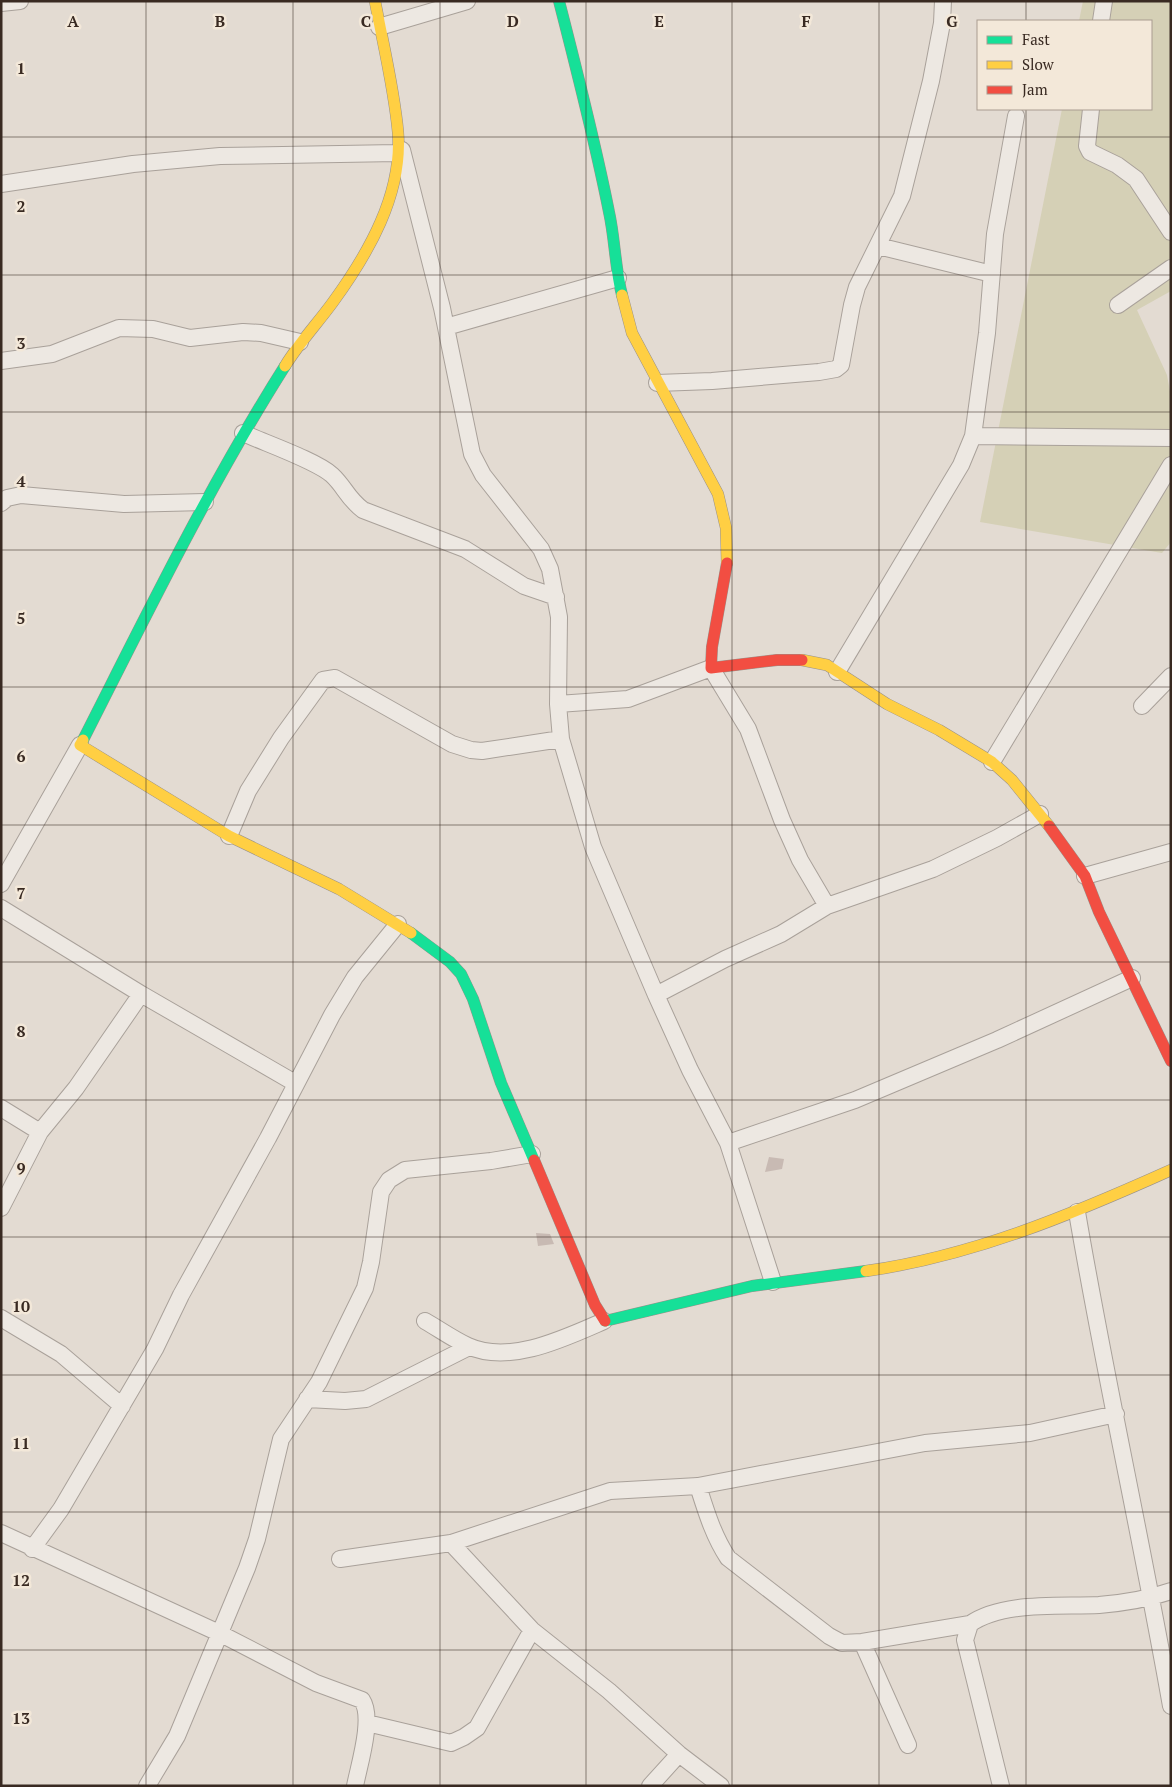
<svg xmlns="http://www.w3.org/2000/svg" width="1172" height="1787" viewBox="0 0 1172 1787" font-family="'PT Serif',serif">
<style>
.green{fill:#d5d0b6}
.building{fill:#c8bab3}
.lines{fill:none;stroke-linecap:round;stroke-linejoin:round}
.street-casing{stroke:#a9a19a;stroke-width:18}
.fast-casing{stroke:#99918a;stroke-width:12}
.slow-casing{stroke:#99918a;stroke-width:12}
.jam-casing{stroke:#99918a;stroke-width:12}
.street{stroke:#ede8e2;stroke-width:16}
.fast{stroke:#16e098;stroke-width:11}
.slow{stroke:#ffcf43;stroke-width:11}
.jam{stroke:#f24e42;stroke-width:11}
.grid{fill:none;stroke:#392a22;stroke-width:1;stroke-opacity:0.55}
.grid-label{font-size:16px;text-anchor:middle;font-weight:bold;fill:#392a22;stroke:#f3e8d9;stroke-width:5;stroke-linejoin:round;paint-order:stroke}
</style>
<rect width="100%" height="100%" fill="#e3dbd2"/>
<path class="green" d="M 1083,1 L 1171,1 L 1171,291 L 1137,310 L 1167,375 L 1171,397 L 1171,542 L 1162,553 L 980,522 L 1062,109 L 1151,109 L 1151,21 L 1079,21 Z"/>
<path class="building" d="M 769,1157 L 784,1159 L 782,1169 L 765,1172 Z
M 536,1233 L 550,1234 L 554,1244 L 538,1246 Z"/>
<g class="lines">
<defs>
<path id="street" d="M 1,3 L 20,1
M 1101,21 L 1104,1
M 379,27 L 467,1
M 1091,109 L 1087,146 L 1090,152 L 1117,165 L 1136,179 L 1171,232
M 402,150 L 442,308 L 472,454 L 483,475 L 541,549 L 550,569 L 559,617 L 558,704 L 561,739 L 593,847 L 656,995 L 690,1070 L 728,1143 L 773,1282
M 1,184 L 133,164 L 220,156 L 397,153
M 878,246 L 992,274
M 1118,305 L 1171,268
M 446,327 L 618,278
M 1,361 L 52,354 L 119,328 L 153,329 L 190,338 L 243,332 L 261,333 L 300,342
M 657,383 L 712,381 L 819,372 L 836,369 L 841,365 L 852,305 L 857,287 L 902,196 L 931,81 L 942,23 L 943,1
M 243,433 C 265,443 317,461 332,475 C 345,487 347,498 363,510 L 465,549 L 524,586 L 556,597
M 973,436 L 1171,438
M 1,503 L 7,498 L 21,495 L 124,504 L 205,502
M 837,672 L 961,465 L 973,436 L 987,333 L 995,234 L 1016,116
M 558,704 L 628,699 L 711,668 L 748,729 L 782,820 L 800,860 L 827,906
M 1142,706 L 1171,676
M 992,762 L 1171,465
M 229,836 L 248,791 L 281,738 L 323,680 L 335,678 L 452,744 L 471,750 L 482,751 L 561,739
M 1085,876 L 1171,852
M 1,884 L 80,745
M 1,908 L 141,994 L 295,1083
M 656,995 L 725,959 L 781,934 L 827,906 L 933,869 L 997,838 L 1040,814
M 1,1108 L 40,1132
M 728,1143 L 855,1100 L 997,1040 L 1132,978
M 1,1208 L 40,1132 L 76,1088 L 141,994
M 1077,1212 C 1105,1377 1142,1541 1171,1706
M 1,1318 L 61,1354 L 122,1406
M 425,1321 C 439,1329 453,1339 468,1346 C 510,1365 565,1338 604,1321
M 307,1399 L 345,1401 L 366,1399 L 469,1347
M 698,1486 C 706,1511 713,1535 728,1558 L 829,1636 L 842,1643 L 862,1642 L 970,1624 C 1003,1601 1060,1607 1099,1605 C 1123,1603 1148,1599 1171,1591
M 1,1533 L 219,1633 L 316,1683 L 362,1700 C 374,1718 359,1765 355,1786
M 451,1543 L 532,1630 L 609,1691 L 679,1754 L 650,1786
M 32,1549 L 61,1509 L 155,1349 L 181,1295 L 268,1138 L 332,1015 L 355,977 L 398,924
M 340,1559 L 451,1543 L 610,1491 L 698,1486 L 925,1443 L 1030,1433 L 1116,1414
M 970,1624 L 965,1640 L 1001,1786
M 862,1642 L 908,1745
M 367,1723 L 451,1743 L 464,1737 L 477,1728 L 532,1630
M 679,1754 L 721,1786
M 147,1786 L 177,1736 L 247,1568 L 257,1539 L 281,1439 L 319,1382 L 365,1288 L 371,1262 L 381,1192 L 389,1180 L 405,1170 L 491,1161 L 532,1154"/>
<path id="fast" d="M 559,1 C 577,71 595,141 609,212 C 615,239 615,268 622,295
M 83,740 C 147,614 209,486 285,366
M 411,933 L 450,962 L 461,974 L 473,999 L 501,1083 L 534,1160
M 605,1321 L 752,1286 L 866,1271"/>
<path id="slow" d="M 622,295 L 632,333 L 718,494 L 726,528 L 727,563
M 285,366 C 299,343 317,324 333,302 C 368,254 403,194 398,132 C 394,88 383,44 375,1
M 802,660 L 827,665 L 887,704 L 939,730 L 992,762 L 1012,780 L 1049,826
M 83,740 L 80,745 L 229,836 L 339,889 L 411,933
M 866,1271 C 973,1256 1073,1214 1171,1170"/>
<path id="jam" d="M 727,563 L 712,647 L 711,668 L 777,660 L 802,660
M 1049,826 L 1085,876 L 1099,912 L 1171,1061
M 534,1160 L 595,1305 L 605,1321"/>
</defs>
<use href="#street" class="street-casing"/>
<use href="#fast" class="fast-casing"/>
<use href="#slow" class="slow-casing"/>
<use href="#jam" class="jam-casing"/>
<use href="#street" class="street"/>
<use href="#fast" class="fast"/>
<use href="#slow" class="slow"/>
<use href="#jam" class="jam"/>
</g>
<path class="grid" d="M 146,1 L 146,1786M 293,1 L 293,1786M 440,1 L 440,1786M 586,1 L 586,1786M 732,1 L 732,1786M 879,1 L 879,1786M 1026,1 L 1026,21M 1026,109 L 1026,1786M 1,137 L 1171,137M 1,275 L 1171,275M 1,412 L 1171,412M 1,550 L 1171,550M 1,687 L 1171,687M 1,825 L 1171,825M 1,962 L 1171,962M 1,1100 L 1171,1100M 1,1237 L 1171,1237M 1,1375 L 1171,1375M 1,1512 L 1171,1512M 1,1650 L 1171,1650"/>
<g class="grid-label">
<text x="73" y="27">A</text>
<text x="220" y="27">B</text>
<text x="366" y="27">C</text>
<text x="513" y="27">D</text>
<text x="659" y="27">E</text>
<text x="806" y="27">F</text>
<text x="952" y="27">G</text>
<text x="21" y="74">1</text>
<text x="21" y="212">2</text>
<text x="21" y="349">3</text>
<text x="21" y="487">4</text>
<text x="21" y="624">5</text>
<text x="21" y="762">6</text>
<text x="21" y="899">7</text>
<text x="21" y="1037">8</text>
<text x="21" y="1174">9</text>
<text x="21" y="1312">10</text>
<text x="21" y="1449">11</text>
<text x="21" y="1586">12</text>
<text x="21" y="1724">13</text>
</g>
<rect width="1172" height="1787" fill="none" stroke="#392a22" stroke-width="5"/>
<rect x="977" y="20" width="175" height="90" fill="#f3e8d9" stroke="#a99c90"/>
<rect x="987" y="36" width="25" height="8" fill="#16e098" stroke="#a99c90"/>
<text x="1022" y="45" font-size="15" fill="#392a22">Fast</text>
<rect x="987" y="61" width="25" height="8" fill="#ffcf43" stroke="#a99c90"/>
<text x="1022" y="70" font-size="15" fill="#392a22">Slow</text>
<rect x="987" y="86" width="25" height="8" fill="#f24e42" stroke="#a99c90"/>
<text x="1022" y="95" font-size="15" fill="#392a22">Jam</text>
</svg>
